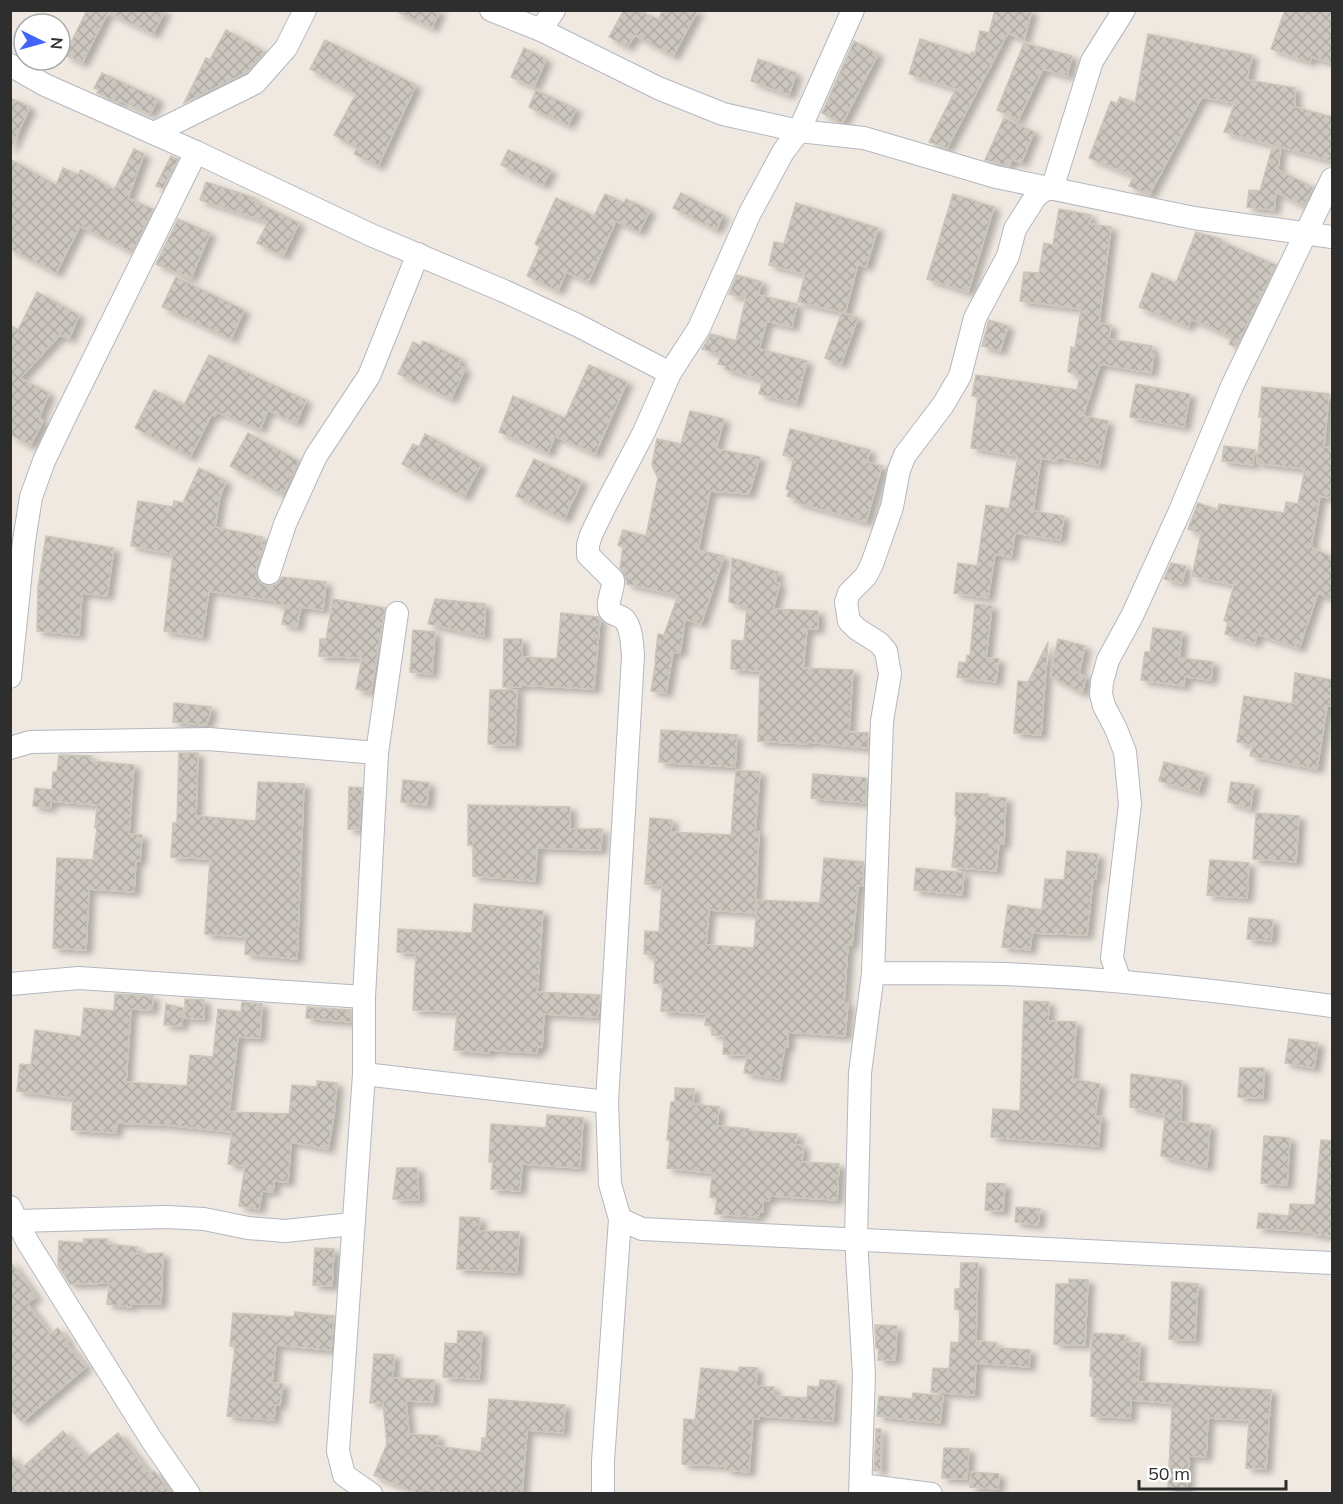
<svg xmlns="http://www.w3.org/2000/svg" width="1343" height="1504" viewBox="0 0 1343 1504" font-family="Mulish,sans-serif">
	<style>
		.building { fill: url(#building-cross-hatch); stroke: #cbc5ba; stroke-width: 1.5; filter: url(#shadow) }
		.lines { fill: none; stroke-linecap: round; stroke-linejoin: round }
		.minor-casing { stroke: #b4b7c1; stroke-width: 24 }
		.minor { stroke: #fff; stroke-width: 22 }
	</style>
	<defs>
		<pattern id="building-cross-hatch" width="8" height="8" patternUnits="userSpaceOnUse" patternTransform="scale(1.5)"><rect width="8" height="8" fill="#cbc7bf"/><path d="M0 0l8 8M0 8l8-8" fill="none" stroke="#afaba4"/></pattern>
		<filter id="shadow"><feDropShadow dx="6" dy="4" stdDeviation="3" flood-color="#0004"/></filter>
	</defs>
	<rect width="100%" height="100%" fill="#efe9e1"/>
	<g class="building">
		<path d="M87 10H165L153 34 108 12 82 63 65 55Z"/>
		<path d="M394 10H440L432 28Z"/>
		<path d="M624 10H637L658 19 663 10H698L673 56 635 35 627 47 609 37Z"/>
		<path d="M995 10H1032L1024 40 1008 33 947 148 929 142 956 89 909 74 920 39 970 55 972 52 975 53 980 31 989 33Z"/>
		<path d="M1285 10H1332V63L1311 57 1310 62 1271 49Z"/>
		<path d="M226 30 265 52 247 72 184 103 206 58 210 60Z"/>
		<path d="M1148 34 1252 55 1247 80 1295 88V107L1332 117V161L1224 132 1235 103 1202 97 1149 195 1129 186 1134 176 1089 158 1111 101 1117 104 1120 97 1135 103Z"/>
		<path d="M325 40 416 85 378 166 354 154 357 148 334 135 356 94 310 69Z"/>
		<path d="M854 41 878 54 843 122H839L822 113Z"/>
		<path d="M1024 43 1072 56 1067 76 1043 69 1018 120 997 110Z"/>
		<path d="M524 48 546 59 534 87 511 77Z"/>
		<path d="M758 59 796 73 789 95 751 81Z"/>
		<path d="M102 73 158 99 150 114 119 100 118 103 97 93 99 90 94 88Z"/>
		<path d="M536 90 576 109 568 125 529 107Z"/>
		<path d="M10 98 30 107 10 150Z"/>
		<path d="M1004 118 1034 132 1021 163 1012 159 1009 166 985 160Z"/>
		<path d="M1272 148 1280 149 1278 170 1313 187 1304 206 1276 192 1274 210 1247 207 1249 190 1260 191Z"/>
		<path d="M134 149 144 154 128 198 153 209 132 252 80 226 56 273 10 249V159L56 185 63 168 78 175 81 170 114 190Z"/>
		<path d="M508 150 551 170 543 185 501 165Z"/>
		<path d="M171 156 178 159 163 188 156 186Z"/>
		<path d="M206 182 255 198 254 201 299 223 283 256 257 243 268 222 200 200Z"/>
		<path d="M681 193 723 215 716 230 673 208Z"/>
		<path d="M605 194 624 203 626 199 650 210 639 232 616 221 588 282 566 272 558 291 527 276 540 247 535 244 556 198 594 216Z"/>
		<path d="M953 194 994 207 968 292 927 279Z"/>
		<path d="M796 203 878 228 866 267 858 264 845 313 798 302 805 274 769 265 774 242 784 244Z"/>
		<path d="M1059 209 1091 215 1089 224 1111 227 1099 323 1111 325 1109 339 1152 346 1151 353 1154 354 1151 373 1100 364 1083 416 1108 421 1099 465 1057 457V461L1041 458 1033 511 1064 516 1060 540 1015 533 1011 557 995 554 988 598 954 593 958 563 977 566 986 505 1009 509 1018 456 971 448 978 397 972 396 976 375 1077 390 1080 375 1068 372 1071 347 1075 348 1081 309 1020 301 1024 272 1039 273 1044 243 1053 245Z"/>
		<path d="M178 219 210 233 191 278 156 264Z"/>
		<path d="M1196 232 1221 239 1220 241 1276 265 1236 347 1229 344 1232 337 1191 319 1188 327 1139 307 1152 273 1176 283Z"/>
		<path d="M737 275 762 282 758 295 797 304 792 327 767 321 759 349 807 361 796 403 759 394 763 380 725 369 726 366 718 364 721 354 702 349 711 334 736 341 746 298 729 294Z"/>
		<path d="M176 277 244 310 231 339 162 307Z"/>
		<path d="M37 292 79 315 69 339 60 335 20 378 49 393 39 418 43 421 30 446 10 434V325L18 330Z"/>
		<path d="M842 312 858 318 841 364 825 358Z"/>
		<path d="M989 320 1008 326 1000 351 982 346Z"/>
		<path d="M423 341 461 359 458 365 465 369 451 399 398 374 413 342 421 346Z"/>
		<path d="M209 355 306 400 296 423 268 410 260 429 217 412 215 416 212 414 190 457 135 428 154 390 184 405Z"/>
		<path d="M589 365 627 382 595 454 555 436 548 453 499 432 513 396 565 418Z"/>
		<path d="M1136 384 1190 394 1184 427 1130 417Z"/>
		<path d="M1262 387 1329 394 1324 447 1332 448V488L1330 498 1320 496 1311 547 1332 557V599L1318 593 1299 648 1257 634 1255 643 1225 634 1228 622 1224 621 1234 585 1192 576 1201 534 1188 529 1198 503 1218 510 1219 504 1284 513 1286 502 1298 504 1305 469 1257 463 1262 417H1259Z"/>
		<path d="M690 411 724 419 716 449 760 457 749 494 710 491 698 550 724 556 701 624 685 619 680 653 673 652 666 693 651 691 656 660H655L658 634 664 635 678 595 627 584 626 579 620 568 623 547 618 545 623 530 646 536 658 478 652 465 657 439 681 444Z"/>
		<path d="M790 429 870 450 867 462 882 466 866 522 795 502 796 499 787 496 789 490 786 489 794 458 783 455Z"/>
		<path d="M248 433 299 461 283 495 230 466Z"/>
		<path d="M425 434 481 464 464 497 402 464 413 444 419 447Z"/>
		<path d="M1224 446 1255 450 1253 465 1222 461Z"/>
		<path d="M534 459 582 481 564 519 516 496Z"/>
		<path d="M199 468 226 481 220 496 215 527 262 537 261 545H264L256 569V575L259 582 265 586H272L278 583 282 577 326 582 323 610 301 607 297 627 282 624 286 605 276 604V601L209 591 202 637 164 631 173 554 131 546 138 501 173 507 174 501 183 503Z"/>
		<path d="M46 536 114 548 107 596 82 593 79 635 37 631 38 587Z"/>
		<path d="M732 558 778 572 775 582 780 583 773 609 818 611V629H807L803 668 853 670 849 732 868 733V748L808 742V744L758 741 760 671 731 669 732 640 744 641 747 608 729 602Z"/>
		<path d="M1171 563 1186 566 1182 583 1164 579Z"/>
		<path d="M333 599 385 608 371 692 356 689 362 658 319 656 320 639H326Z"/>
		<path d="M435 599 485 604 484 636 428 624Z"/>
		<path d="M975 604 992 606 986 658 999 659 996 682 957 677 959 662 966 663 967 655 970 656Z"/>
		<path d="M561 613 598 617 600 619 594 689 521 685V687H503L504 639H522V657L557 659Z"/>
		<path d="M1153 628 1182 632 1179 658 1213 662 1211 680 1185 677 1184 686 1141 680 1145 652H1150Z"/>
		<path d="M413 630 435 632 432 674 410 672Z"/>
		<path d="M1058 639 1085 646 1079 673 1086 677 1082 693 1050 676Z"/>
		<path d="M1048 642 1041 735 1014 733 1018 681 1028 682Z"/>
		<path d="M1295 673 1332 680 1330 706H1327L1317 769 1250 756 1253 745 1237 742 1244 696 1292 704Z"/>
		<path d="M490 690H517L515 745 488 744Z"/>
		<path d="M174 703 211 707 209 719 206 725 173 722Z"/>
		<path d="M661 730 737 735 735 767 659 762Z"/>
		<path d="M179 753H198L196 816 256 821 258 782 304 784 297 959 245 954 246 937 205 934 210 859 171 857 173 823H177Z"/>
		<path d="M59 755 91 756V761L134 765 129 834 142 835 140 861 136 860 134 892 89 889 86 950 53 948 57 858 93 860 97 828H95L97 805 51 801 52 798 50 808 33 806 35 788 52 790 53 772H57Z"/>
		<path d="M1164 762 1204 773 1198 792 1159 781Z"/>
		<path d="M736 770 760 772 755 832H759L755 913 709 910 706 945 754 948 757 900 820 903 824 858 863 862V886H858L852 945 848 944 844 1003H848L845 1036 788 1032V1047L785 1046 779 1079 744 1073 747 1055 723 1054 724 1036 712 1035V1026L705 1025 706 1014 661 1011 663 984 654 983 655 956 644 954 645 931 659 932 662 885 645 884 650 818 672 820 671 832 731 835Z"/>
		<path d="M813 774 866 778V803L811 798Z"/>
		<path d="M403 780 429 783 427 805 401 802Z"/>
		<path d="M1231 782 1254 785 1250 809 1228 802Z"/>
		<path d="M349 787 362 788 359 830 348 829Z"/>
		<path d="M956 793 988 794V797L1006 798 1004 844H999L996 871 952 867 957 816H955Z"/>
		<path d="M468 805 570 807V829H602L601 850 537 848 535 881 473 876V845H468Z"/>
		<path d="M1256 813 1299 816 1296 862 1253 859Z"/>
		<path d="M1067 851 1098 854 1096 879H1093L1087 935 1032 933 1030 950 1002 947 1008 905 1042 910 1045 879 1064 880Z"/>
		<path d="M1210 860 1249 863 1247 898 1207 895Z"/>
		<path d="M916 868 964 873 962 895 914 890Z"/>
		<path d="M474 904 543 911 537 992 600 995 598 1017 544 1014 542 1047 538 1046 537 1053 490 1050 489 1053 454 1050 457 1012 413 1010 416 953 397 952 398 929 472 933Z"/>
		<path d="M1249 918 1273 920 1271 941 1247 939Z"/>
		<path d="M115 994 153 996 152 1010 131 1009 126 1082 187 1086 190 1055 213 1057 218 1009 241 1012 242 1002 262 1004 260 1038 238 1037 229 1112 289 1114 292 1085 317 1087V1081L337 1083 334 1115 328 1149 291 1142 288 1182 274 1181 273 1192 262 1191 259 1209 239 1206 245 1166 228 1164 232 1132 166 1125 117 1123 116 1133 71 1130 73 1098 17 1091 20 1064 31 1065 35 1030 81 1037 84 1008 114 1011Z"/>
		<path d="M185 999 204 1000V1019L185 1018Z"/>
		<path d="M1024 1001 1049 1002 1048 1021 1076 1022 1073 1079 1100 1084 1095 1116H1101L1098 1146 991 1137 993 1109 1020 1111Z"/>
		<path d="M166 1004 183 1008 182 1026 164 1025Z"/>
		<path d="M307 1007 351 1010V1022L306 1018Z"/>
		<path d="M1289 1039 1318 1043 1314 1068 1285 1063Z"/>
		<path d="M1240 1068H1264L1263 1098 1238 1097Z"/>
		<path d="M1131 1074 1182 1081 1181 1122 1210 1125 1207 1167 1161 1156 1165 1115 1130 1107Z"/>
		<path d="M675 1088 694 1089 693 1104 719 1107 717 1126 749 1129V1131L797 1134 796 1145H803L802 1162 839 1164 837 1200 770 1196 769 1201 763 1200V1212L759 1211 758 1217 715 1214 717 1198 710 1197 712 1173 667 1168 670 1140H667L671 1102H675Z"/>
		<path d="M547 1115 583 1118 580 1168 522 1164 520 1191 491 1189 493 1162H489L491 1124 546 1128Z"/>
		<path d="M1264 1136 1290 1138 1287 1185 1261 1183Z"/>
		<path d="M1321 1140 1332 1141V1236L1312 1234V1232L1257 1228 1259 1213 1289 1216 1290 1204 1315 1205Z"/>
		<path d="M397 1168H417L419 1200 393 1199Z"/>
		<path d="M987 1183 1005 1184 1003 1211 985 1210Z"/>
		<path d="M1016 1207 1040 1209 1038 1225 1015 1222Z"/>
		<path d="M460 1217 480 1218 479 1231 519 1232 517 1272 457 1269Z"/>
		<path d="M84 1239H107V1244L137 1247 136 1254 163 1253 161 1304H132L131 1307 107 1304 109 1283 70 1284 58 1265 59 1241 84 1243Z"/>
		<path d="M315 1248 334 1249 332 1286 313 1285Z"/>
		<path d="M10 1261 36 1297 27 1303 50 1334 58 1328 68 1342 66 1343 86 1367 22 1422 10 1409Z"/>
		<path d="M961 1263H978L976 1341 996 1343V1348L1030 1350 1029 1367 976 1363 974 1395 931 1392 933 1368 949 1369 951 1342 959 1343 960 1310 955 1309V1289H960Z"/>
		<path d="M1069 1279 1088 1280 1085 1345 1054 1344 1056 1284H1069Z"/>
		<path d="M1172 1282 1198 1284 1195 1340 1169 1339Z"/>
		<path d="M295 1312 334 1316 331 1350 276 1345 272 1383 283 1384 280 1405H275L274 1420 227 1416 235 1347 230 1346 233 1313 294 1317Z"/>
		<path d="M875 1325 897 1326 895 1360H878L879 1349 876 1348Z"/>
		<path d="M458 1331 482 1332 479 1379 443 1377 445 1343 457 1344Z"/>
		<path d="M1092 1333 1125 1335 1124 1342 1140 1343 1138 1382 1271 1390 1266 1469 1246 1468 1249 1420 1208 1418 1206 1457 1189 1456 1187 1489 1168 1488 1172 1407H1170V1403L1131 1400 1130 1418 1091 1416 1093 1377 1090 1376Z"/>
		<path d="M374 1354 394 1355 393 1378 434 1380 433 1402 406 1401 409 1434 438 1436 437 1446 481 1452 482 1438H486L489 1399 565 1405 563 1433 527 1430 522 1494H452L423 1489 421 1494H418L374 1475 387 1444 383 1403H370Z"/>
		<path d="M739 1367 757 1368 756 1386 774 1387V1396L807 1398 808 1386 819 1387 820 1380 836 1381 833 1421 759 1416V1419H753L749 1472 726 1470V1466L682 1464 684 1419 695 1420 701 1368 739 1372Z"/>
		<path d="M913 1393 943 1396 940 1423 877 1416 879 1396 912 1399Z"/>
		<path d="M876 1429H881V1470L874 1471Z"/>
		<path d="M63 1431 87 1458 118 1433 150 1474 154 1471 172 1494H10V1454L21 1469Z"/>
		<path d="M944 1448 969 1449 967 1479 942 1478Z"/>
		<path d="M971 1472 999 1474 998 1489 970 1487Z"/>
	</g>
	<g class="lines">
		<defs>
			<g id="minor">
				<path d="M491 10 541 30 658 88 723 114 799 131 864 138 996 177 1194 218 1332 237"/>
				<path d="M541 30 554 10"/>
				<path d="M10 65 45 85 196 152 371 235 504 291 577 325 670 373"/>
				<path d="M154 133 255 83 286 48 305 10"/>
				<path d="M1052 189 1092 61 1124 10"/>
				<path d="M269 573 285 524 316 456 369 376 418 254"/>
				<path d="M10 677 24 541 31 497 44 461 64 419 196 152"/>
				<path d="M10 748 30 742 209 739 377 753"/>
				<path d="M873 973C923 974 974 972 1024 975 1127 980 1230 992 1332 1006"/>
				<path d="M1120 981 1112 958 1130 804 1125 752 1116 729 1104 706 1101 694 1102 682 1108 660 1132 616 1179 513 1232 386 1332 179"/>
				<path d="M10 984 79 978 364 997"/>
				<path d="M364 1074 607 1102 610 1184 620 1219 642 1229 1332 1263"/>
				<path d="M607 1102 633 656C632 644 632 628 624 619 620 615 610 615 609 608 607 600 614 589 613 580L588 555V545L591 535 604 508 644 432 670 373 699 328 750 213 783 152 799 131 853 10"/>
				<path d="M10 1207 27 1241 151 1439 189 1494"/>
				<path d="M17 1221 167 1217 204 1219 248 1228 285 1231 352 1224"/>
				<path d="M861 1485 931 1494"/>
				<path d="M371 1494 344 1475 338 1451 364 1074V997L377 753 397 613"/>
				<path d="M603 1494V1461L620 1219"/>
				<path d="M860 1494 864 1375 856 1238 860 1073 873 973 882 721 890 674 886 651 879 643 857 629 849 621 846 602 849 593 866 576 872 564 892 507 899 470 905 455 943 405 960 376 975 318 1008 256 1015 229 1036 196 1047 188"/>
			</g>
		</defs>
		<use href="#minor" class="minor-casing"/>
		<use href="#minor" class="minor"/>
	</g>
	<rect width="1343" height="1504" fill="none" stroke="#2e2e2e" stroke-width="24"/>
	<g transform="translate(42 42) rotate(95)"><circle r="28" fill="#ffffff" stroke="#ababab" stroke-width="1.5"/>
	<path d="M0-4.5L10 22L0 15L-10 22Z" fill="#4264fb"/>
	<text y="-9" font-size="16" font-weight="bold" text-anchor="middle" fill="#2e2e2e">N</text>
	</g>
	<path d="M1139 1480v9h147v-9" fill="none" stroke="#2e2e2e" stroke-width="3"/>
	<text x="1148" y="1480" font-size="18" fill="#2e2e2e" stroke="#ffffff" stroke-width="4.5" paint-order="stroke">50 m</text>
</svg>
